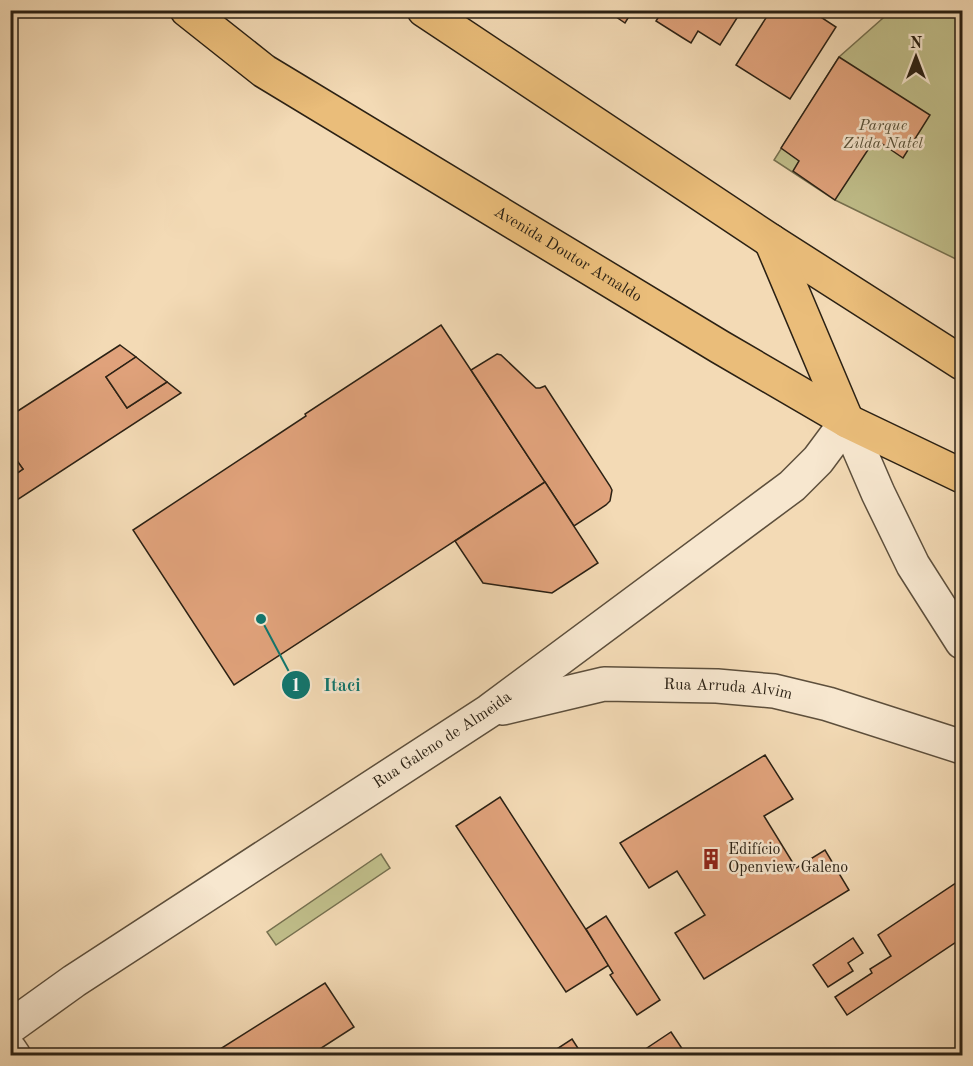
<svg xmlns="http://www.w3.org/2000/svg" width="973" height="1066" viewBox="0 0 973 1066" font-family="'Old Standard TT',serif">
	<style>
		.green { fill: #c0be8a; stroke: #76704f; stroke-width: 1.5 }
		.building { fill: #e0a27b; stroke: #2b2114; stroke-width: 1.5 }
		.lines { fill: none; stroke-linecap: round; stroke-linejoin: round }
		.minor-casing { stroke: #5d4f3c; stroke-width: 36 }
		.tertiary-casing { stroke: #5d4f3c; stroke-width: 36 }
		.primary-casing { stroke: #2b2114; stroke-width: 36 }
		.minor { stroke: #f7e7cf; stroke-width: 33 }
		.tertiary { stroke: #f7e7cf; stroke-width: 33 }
		.primary { stroke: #eabd7a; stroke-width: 33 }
		.labels { text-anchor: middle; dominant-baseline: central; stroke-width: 5; stroke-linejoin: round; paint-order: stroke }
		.park-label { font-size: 16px; font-style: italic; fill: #585037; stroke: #f7e7cf }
		.street-label { font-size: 16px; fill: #2b2114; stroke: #f7e7cf }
		.poi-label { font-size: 16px; fill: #2b2114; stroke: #f7e7cf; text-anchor: start }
		.leader { fill: none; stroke: #0f766e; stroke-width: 2 }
		.callout-dot { fill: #0f766e; stroke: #f7e7cf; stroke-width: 2 }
		.mark-label { font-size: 18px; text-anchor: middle; font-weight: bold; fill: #fff }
		.callout-label { font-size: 18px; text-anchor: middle; font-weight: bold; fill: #0f766e; stroke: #f7e7cf; stroke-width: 5; stroke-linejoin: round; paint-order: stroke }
	</style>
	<rect width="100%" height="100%" fill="#f3dab5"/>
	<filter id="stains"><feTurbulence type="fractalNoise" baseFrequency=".00333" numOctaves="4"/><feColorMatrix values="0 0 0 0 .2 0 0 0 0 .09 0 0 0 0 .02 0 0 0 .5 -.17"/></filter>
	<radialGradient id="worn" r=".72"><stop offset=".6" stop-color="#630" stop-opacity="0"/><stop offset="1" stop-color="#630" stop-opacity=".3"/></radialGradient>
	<g class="green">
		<path d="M891 11H962V262L835 200 774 160 839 57Z"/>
		<path d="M381 854 390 868 276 945 267 932Z"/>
	</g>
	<g class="building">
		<path d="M606 10H633L625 23Z"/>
		<path d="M663 10H742L720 45 698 31 691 43 683 38 656 21Z"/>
		<path d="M771 10H818L816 14 836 27 790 99 736 65Z"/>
		<path d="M839 57 930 115 903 158 875 139 835 200 793 171 799 161 781 148Z"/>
		<path d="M441 325 545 482 234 685 133 530 306 416 305 414Z"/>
		<path d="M120 345 136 357 106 377 127 408 167 382 181 393 17 500 10 490V478L23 469 10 451V416Z"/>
		<path d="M497 354 501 355 536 388H540L545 386 610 486 612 490 610 501 606 505 574 526 471 370Z"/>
		<path d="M136 357 167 382 127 408 106 377Z"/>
		<path d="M10 451 23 469 10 478Z"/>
		<path d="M545 482 598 563 552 593 483 583 455 541Z"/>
		<path d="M765 755 793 799 764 816 796 868 825 850 849 890 704 979 675 933 705 915 677 871 649 888 620 843Z"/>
		<path d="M500 797 609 965 566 992 456 826Z"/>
		<path d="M962 879V938L847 1015 835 997 872 973 870 969 891 956 878 935Z"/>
		<path d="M606 916 660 1000 637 1015 610 975 613 973 586 929Z"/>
		<path d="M853 938 863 953 848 963 853 971 828 987 813 965Z"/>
		<path d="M325 983 354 1027 309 1056H209Z"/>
		<path d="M671 1032 687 1056H635Z"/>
		<path d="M572 1039 583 1056H546Z"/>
	</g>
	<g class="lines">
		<defs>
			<g id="minor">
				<path d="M847 421 878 493 913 565 962 642"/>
				<path id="s1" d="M503 708 604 684 717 686 774 691 828 704 962 747"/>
				<path id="s2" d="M10 1027 74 981 489 711 792 486 818 460 847 421"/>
			</g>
			<path id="tertiary" d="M10 1050 14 1056"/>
			<g id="primary">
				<path id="s3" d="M187 10 264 71 720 347 847 421 962 476"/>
				<path d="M424 10 771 241 962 363"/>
				<path d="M771 241 847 421"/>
			</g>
		</defs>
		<use href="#minor" class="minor-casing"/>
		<use href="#tertiary" class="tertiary-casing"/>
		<use href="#primary" class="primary-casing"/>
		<use href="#minor" class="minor"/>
		<use href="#tertiary" class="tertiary"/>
		<use href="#primary" class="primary"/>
	</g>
	<defs>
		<symbol id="building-bare" viewBox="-9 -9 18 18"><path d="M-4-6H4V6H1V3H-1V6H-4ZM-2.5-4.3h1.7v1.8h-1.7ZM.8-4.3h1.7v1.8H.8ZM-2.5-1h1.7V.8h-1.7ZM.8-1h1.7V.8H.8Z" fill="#8f2418" stroke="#f7e7cf" stroke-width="2.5" paint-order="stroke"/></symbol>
	</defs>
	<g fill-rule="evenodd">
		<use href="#building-bare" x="696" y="844" width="30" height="30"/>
	</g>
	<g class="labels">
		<g class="park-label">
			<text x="883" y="126">Parque<tspan x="883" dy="18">Zilda Natel</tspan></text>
		</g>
		<g class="street-label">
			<text stroke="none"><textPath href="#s3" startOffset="453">Avenida Doutor Arnaldo</textPath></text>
			<text stroke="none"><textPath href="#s1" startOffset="228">Rua Arruda Alvim</textPath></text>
			<text stroke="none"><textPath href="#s2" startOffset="519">Rua Galeno de Almeida</textPath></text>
		</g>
		<g class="poi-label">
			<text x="728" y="850">Edifício<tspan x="728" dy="18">Openview Galeno</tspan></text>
		</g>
	</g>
	<path class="leader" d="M261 619L296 685"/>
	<g class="callout-dot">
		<circle cx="261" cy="619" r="6"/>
		<circle cx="296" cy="685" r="15"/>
	</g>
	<g class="mark-label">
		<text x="296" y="691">1</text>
	</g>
	<g class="callout-label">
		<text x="342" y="691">Itaci</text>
	</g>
	<rect width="973" height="1066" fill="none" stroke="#f3dab5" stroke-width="36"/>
	<rect x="12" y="12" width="949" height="1042" fill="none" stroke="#2b2114" stroke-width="3"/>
	<rect x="18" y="18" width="937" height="1030" fill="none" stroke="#2b2114" stroke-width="1.5"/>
	<g transform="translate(916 57)" stroke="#f7e7cf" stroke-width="4.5" paint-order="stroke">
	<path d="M0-4.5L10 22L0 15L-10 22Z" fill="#2b2114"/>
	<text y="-9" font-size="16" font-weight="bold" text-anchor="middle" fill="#2b2114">N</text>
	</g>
	<rect width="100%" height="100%" filter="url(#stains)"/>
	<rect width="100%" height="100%" fill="url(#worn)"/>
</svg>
